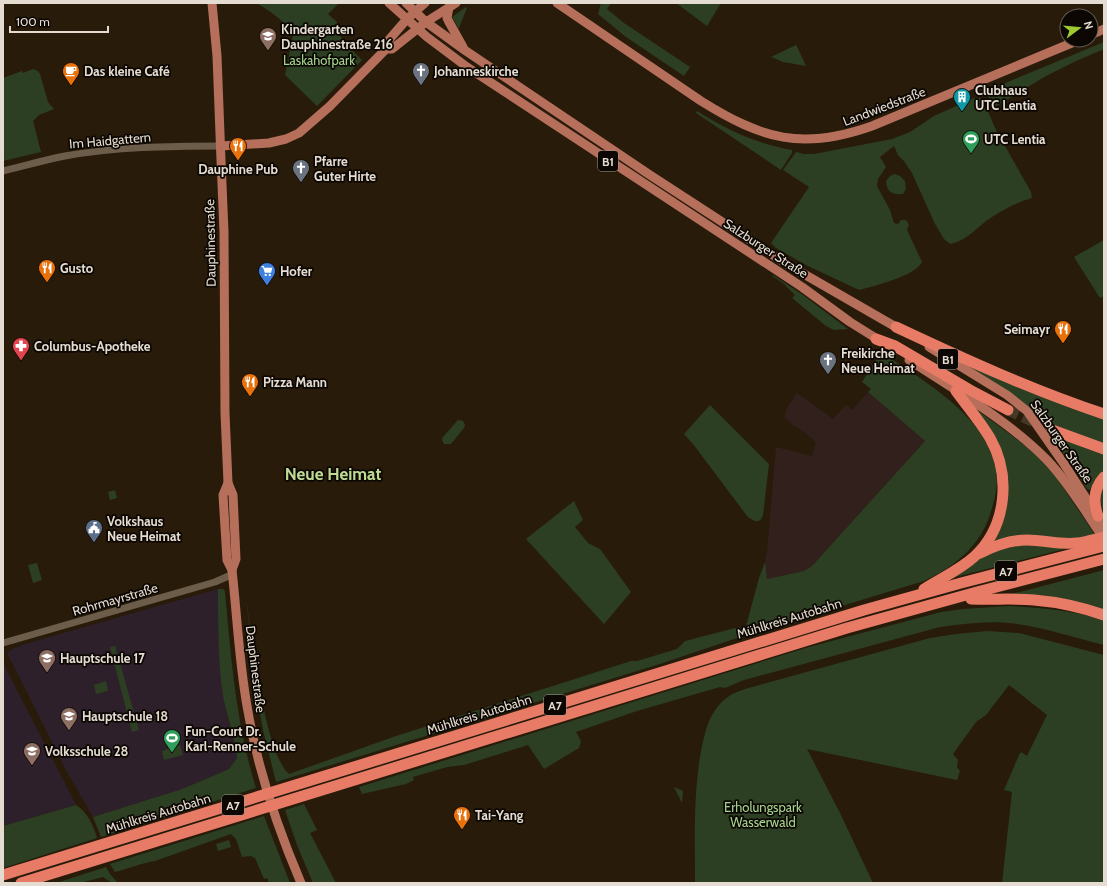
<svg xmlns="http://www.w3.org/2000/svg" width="1107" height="886" viewBox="0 0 1107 886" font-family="Cabin,sans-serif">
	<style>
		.industrial { fill: #32201c }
		.education { fill: #2e202b }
		.green { fill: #2c3f22 }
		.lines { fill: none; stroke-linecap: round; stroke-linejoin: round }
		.highway-tunnel { stroke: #443828; stroke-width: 11; stroke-dasharray: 11 5.5; stroke-linecap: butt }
		.minor { stroke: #6c5d4a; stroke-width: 7 }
		.major { stroke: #b66f5a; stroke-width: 9 }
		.highway { stroke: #e77b65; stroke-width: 11 }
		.labels { text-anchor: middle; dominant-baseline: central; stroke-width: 3.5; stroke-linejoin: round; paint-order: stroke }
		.shield { fill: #0c0703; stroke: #a39c93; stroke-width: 1 }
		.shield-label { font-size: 12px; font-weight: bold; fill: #e4dcd1 }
		.poi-label { font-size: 13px; font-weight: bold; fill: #e4dcd1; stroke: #0c0703; text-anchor: start }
		.park-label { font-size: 13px; fill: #a4d48e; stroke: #0c0703 }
		.street-label { font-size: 13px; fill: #e4dcd1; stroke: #0c0703 }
		.district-label { font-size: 17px; font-weight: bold; fill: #bfdb92; stroke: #0c0703 }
	</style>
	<rect width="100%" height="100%" fill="#281b0a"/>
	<path class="industrial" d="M868 392 925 441 812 566 804 571 767 579 765 562 767 552 776 447 812 456 816 442 803 431 793 425 784 417 787 408 797 393 833 419 846 405 852 410Z"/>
	<g class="education">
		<path d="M218 589V626L223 694 228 719 233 735 237 758 229 769 208 778 182 789 93 817 65 768 7 653 14 648 32 642Z"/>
		<path d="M3 663 76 805 3 826Z"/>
	</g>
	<g class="green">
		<path d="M257 3H339L328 14 337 22 339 34 343 41 362 60 317 106 285 75 293 35C282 18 273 14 257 3Z"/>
		<path d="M601 3H611L607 9 624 23 690 67 684 76 626 37 598 14Z"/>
		<path d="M676 3H721L707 26Z"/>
		<path d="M466 7 467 8 459 28 460 31 452 17Z"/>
		<path d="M794 40 806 66 783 62 771 57 796 45Z"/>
		<path d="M1104 42V49L1074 62 1046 76 993 108 986 91Z"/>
		<path d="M33 69 38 71 40 74 48 102 54 109 39 115 33 121 41 152 3 161V78L22 71 23 73Z"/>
		<path d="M974 98H981L983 100 996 130 1031 192 1032 198C1018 202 1004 209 992 217 978 226 967 241 950 244L944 239 935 224 912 173 904 161 898 155 894 146 880 157 886 167 878 179 877 186 890 210 894 223 898 224 901 220H906L909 225 907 230 922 262C915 276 874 286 859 290L806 265 776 248 771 243 809 187 783 170 796 152 804 154H814L892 139 910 132 934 116Z"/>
		<path d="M697 111C727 130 757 144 792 150V153L781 170 696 113Z"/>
		<path d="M895 174 900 176 905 181 906 189 903 194C892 195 887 192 886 181L890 176Z"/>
		<path d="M1104 240V296L1100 298 1074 257Z"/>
		<path d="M773 275 803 295 848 329 834 330 826 326 792 298 795 295 783 283 772 276Z"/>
		<path d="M881 352C925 382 993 419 997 478 997 489 995 498 992 508 983 544 956 566 924 581L743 636 663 663 276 782 263 730 256 691 246 596C251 633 264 752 289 774L393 737 631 661H637L677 649 685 641 739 627 745 630 759 578 765 562 767 579 804 571 812 566 925 441 868 392 871 389 862 382Z"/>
		<path d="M958 361 1104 418V445L1041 421 1021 402Z"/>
		<path d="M965 401 1034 452 1056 477 1095 535 1087 537 989 545 1007 482Z"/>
		<path d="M710 405 769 464 763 515C760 525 753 521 747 516L693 444 684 434Z"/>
		<path d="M458 420 463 421 465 425 464 428 451 444H444L442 440 443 437Z"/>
		<path d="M1048 431 1085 448 1104 455V472L1095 481 1090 490 1087 489Z"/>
		<path d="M1104 486V514C1101 505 1098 494 1104 486Z"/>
		<path d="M115 490 117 498 110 500 108 492Z"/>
		<path d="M574 501 583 520 575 527 588 543 600 549 631 592 604 624 526 539Z"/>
		<path d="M1026 544 1076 546 948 579 967 565 993 551Z"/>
		<path d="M37 563 42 580 33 583 28 565Z"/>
		<path d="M1104 570V611L1004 596Z"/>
		<path d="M218 589H224L225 592C231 658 236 724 256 788L101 837 93 817 182 789 208 778 229 769 237 758C235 737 227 717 223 696 218 661 218 624 218 589Z"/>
		<path d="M1009 606C1042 608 1073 610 1104 620V645C1075 638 1046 628 1017 624 992 620 965 624 940 627L744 680 725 688 720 687 637 711 576 732 581 741 579 748 544 769 528 745 464 765 447 767 413 777 414 780 406 784 362 794 359 787 809 647 941 612 963 609Z"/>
		<path d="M987 631 1019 633 1104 655V883H1002L1012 792 1004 790 1019 755 1021 752 1027 756 1047 715 1009 685 986 715 976 722 953 754 958 760 957 767 960 771 957 780 807 749 840 813 873 883H695C695 837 693 791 702 746 705 734 707 722 714 712 721 700 732 693 745 689L930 638 956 634Z"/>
		<path d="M115 646 139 730 132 732 110 647Z"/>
		<path d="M106 681 108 691 96 694 94 685Z"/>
		<path d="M180 745 183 755 164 760 162 751Z"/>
		<path d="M674 787 683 791 682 803Z"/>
		<path d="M304 804 317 830 310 833 336 883H313L297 845 285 810Z"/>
		<path d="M76 805C87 811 94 827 97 838L3 868V826Z"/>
		<path d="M264 816 290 883H269L267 878 264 879 255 858 251 856 242 857 236 839 231 834 155 861C141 863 128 869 115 872L110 864Z"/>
		<path d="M229 840 231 847 218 851 216 844Z"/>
		<path d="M106 867 110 874 118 883H112L103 877 80 883H56Z"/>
	</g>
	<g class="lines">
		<path class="highway-tunnel" d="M1008 410 1052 430"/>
		<g class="minor">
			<path d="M3 171C24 166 44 160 65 156 115 147 170 146 221 146"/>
			<path d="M3 643 215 582 233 574"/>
		</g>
		<g class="major">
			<path d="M212 3 217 56 221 160 224 232 225 413 228 483 233 495 236 559 232 570"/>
			<path d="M389 3 427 37 467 67 802 287 850 322 882 342"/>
			<path d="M406 3 426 22 466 51 650 175 790 266 901 330"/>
			<path d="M557 3 701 101C762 139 802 151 872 126L1079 40"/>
			<path d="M449 7 447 18 449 22 463 47"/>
			<path d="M1091 35 1104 29"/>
			<path d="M386 49H392L426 22 456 3"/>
			<path d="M221 146 269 143 286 139 299 133 330 106 386 49 387 42 407 19 425 3"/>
			<path d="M929 347 1007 395 1027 411 1064 464 1104 526"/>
			<path d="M909 360C955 390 1009 421 1047 460 1069 483 1086 513 1104 539"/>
			<path d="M228 483 223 495 227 560 232 570C237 615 239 661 247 706 257 767 277 827 301 883"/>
		</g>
		<g class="highway">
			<path d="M896 327C964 359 1032 390 1104 414"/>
			<path d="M876 339 895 346 970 390 1008 410"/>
			<path d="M1052 430 1104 449"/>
			<path d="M1098 516C1093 502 1093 489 1104 477"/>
			<path d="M980 553C994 546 1011 540 1027 540 1044 540 1060 545 1077 543 1086 542 1095 539 1104 537"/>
			<path d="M924 589C941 578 960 570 975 556 1007 526 1011 475 990 438 980 421 967 406 956 391"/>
			<path d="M971 599C992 600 1013 598 1034 600 1058 602 1081 607 1104 615"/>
			<path d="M3 875 864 610 961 583 1104 546"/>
			<path d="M21 883 847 628 977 592 1104 559"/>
		</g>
	</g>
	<defs>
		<symbol id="school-pin" viewBox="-11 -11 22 30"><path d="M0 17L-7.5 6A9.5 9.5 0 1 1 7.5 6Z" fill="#8d6e63" stroke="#0c0703"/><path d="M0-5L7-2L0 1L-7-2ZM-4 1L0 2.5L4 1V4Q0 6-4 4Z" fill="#fff"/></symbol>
		<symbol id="cafe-pin" viewBox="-11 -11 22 30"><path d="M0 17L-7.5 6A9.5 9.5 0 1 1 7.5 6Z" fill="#e8710a" stroke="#0c0703"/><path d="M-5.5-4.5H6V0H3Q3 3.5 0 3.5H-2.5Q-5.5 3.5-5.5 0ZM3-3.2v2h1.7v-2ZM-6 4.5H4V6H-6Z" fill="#fff"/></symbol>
		<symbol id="church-pin" viewBox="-11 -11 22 30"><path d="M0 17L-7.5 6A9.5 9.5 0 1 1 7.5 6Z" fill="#6b7280" stroke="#0c0703"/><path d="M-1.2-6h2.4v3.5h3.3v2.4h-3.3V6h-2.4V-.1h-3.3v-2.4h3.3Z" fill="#fff"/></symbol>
		<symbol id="building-pin" viewBox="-11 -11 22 30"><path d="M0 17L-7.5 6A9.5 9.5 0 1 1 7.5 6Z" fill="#0f9aa8" stroke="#0c0703"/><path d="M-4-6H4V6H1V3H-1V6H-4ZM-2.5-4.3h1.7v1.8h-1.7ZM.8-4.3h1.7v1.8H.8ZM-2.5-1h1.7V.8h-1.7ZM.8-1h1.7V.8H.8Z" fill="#fff"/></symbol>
		<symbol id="stadium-pin" viewBox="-11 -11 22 30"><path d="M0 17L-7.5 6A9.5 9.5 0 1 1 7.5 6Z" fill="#2e9e5b" stroke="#0c0703"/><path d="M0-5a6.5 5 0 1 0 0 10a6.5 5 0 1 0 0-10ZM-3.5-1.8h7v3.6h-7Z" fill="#fff"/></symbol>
		<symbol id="restaurant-pin" viewBox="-11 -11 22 30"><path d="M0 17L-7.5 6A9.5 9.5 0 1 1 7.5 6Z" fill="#e8710a" stroke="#0c0703"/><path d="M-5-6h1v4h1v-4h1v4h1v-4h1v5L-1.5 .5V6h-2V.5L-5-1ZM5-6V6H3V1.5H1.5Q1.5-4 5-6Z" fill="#fff"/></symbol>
		<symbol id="supermarket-pin" viewBox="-11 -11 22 30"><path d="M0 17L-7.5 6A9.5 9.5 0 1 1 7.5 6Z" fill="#3f7fe0" stroke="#0c0703"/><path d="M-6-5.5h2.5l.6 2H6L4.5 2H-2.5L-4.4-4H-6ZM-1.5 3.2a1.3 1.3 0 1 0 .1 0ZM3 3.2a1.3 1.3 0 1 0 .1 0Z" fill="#fff"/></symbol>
		<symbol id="pharmacy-pin" viewBox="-11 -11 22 30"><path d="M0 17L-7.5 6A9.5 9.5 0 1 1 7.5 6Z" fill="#e0444e" stroke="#0c0703"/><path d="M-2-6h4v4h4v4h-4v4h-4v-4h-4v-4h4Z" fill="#fff"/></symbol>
		<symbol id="civic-pin" viewBox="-11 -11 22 30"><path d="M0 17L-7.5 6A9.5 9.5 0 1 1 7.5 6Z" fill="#5c6f8a" stroke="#0c0703"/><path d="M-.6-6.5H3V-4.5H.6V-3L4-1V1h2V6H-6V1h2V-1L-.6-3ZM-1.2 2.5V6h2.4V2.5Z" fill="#fff"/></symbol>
	</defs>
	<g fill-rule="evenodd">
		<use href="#school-pin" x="258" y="26" width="20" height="27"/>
		<use href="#cafe-pin" x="61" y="61" width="20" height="27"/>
		<use href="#church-pin" x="411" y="61" width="20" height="27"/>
		<use href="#building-pin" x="952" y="87" width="20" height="27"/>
		<use href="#stadium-pin" x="961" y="129" width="20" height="27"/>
		<use href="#restaurant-pin" x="228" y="136" width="20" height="27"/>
		<use href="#church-pin" x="291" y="158" width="20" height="27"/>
		<use href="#restaurant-pin" x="37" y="258" width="20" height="27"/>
		<use href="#supermarket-pin" x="257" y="261" width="20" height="27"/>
		<use href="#restaurant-pin" x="1053" y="319" width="20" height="27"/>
		<use href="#pharmacy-pin" x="11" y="336" width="20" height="27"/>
		<use href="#church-pin" x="818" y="350" width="20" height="27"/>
		<use href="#restaurant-pin" x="240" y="372" width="20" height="27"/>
		<use href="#civic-pin" x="84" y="518" width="20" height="27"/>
		<use href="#school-pin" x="37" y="648" width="20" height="27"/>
		<use href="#school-pin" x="59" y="706" width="20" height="27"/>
		<use href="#stadium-pin" x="162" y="728" width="20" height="27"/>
		<use href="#school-pin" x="22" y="741" width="20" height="27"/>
		<use href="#restaurant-pin" x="452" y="805" width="20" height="27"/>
	</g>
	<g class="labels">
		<g class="shield">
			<rect x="598" y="151" width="20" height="20" rx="3"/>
			<rect x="938" y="349" width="20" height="20" rx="3"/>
			<rect x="995" y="561" width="22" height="20" rx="3"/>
			<rect x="544" y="695" width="22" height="20" rx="3"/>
			<rect x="222" y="795" width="22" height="20" rx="3"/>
		</g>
		<g class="shield-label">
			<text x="608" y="161">B1</text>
			<text x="948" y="359">B1</text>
			<text x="1006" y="571">A7</text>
			<text x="555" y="705">A7</text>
			<text x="233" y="805">A7</text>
		</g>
		<g class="poi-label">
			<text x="281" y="29">Kindergarten<tspan x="281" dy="15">Dauphinestraße 216</tspan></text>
			<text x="84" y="71">Das kleine Café</text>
			<text x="434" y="71">Johanneskirche</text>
			<text x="975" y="90">Clubhaus<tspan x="975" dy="15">UTC Lentia</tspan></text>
			<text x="984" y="139">UTC Lentia</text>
			<text x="314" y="161">Pfarre<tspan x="314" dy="15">Guter Hirte</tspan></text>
			<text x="238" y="169" text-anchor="middle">Dauphine Pub</text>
			<text x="60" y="268">Gusto</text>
			<text x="280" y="271">Hofer</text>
			<text x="1050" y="329" text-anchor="end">Seimayr</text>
			<text x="34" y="346">Columbus-Apotheke</text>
			<text x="841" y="353">Freikirche<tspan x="841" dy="15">Neue Heimat</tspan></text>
			<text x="263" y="382">Pizza Mann</text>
			<text x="107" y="521">Volkshaus<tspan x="107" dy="15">Neue Heimat</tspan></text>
			<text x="60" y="658">Hauptschule 17</text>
			<text x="82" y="716">Hauptschule 18</text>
			<text x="185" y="731">Fun-Court Dr.<tspan x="185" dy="15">Karl-Renner-Schule</tspan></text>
			<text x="45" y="751">Volksschule 28</text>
			<text x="475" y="815">Tai-Yang</text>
		</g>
		<g class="park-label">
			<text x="319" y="60">Laskahofpark</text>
			<text x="763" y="807">Erholungspark<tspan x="763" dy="15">Wasserwald</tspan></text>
		</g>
		<g class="street-label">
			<text transform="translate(884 106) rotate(-21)">Landwiedstraße</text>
			<text transform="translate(110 140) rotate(-5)">Im Haidgattern</text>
			<text transform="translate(210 243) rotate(-91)">Dauphinestraße</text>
			<text transform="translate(766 248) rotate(33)">Salzburger Straße</text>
			<text transform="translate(1062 441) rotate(55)">Salzburger Straße</text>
			<text transform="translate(115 599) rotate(-16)">Rohrmayrstraße</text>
			<text transform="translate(789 618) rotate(-17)">Mühlkreis Autobahn</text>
			<text transform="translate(256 669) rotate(83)">Dauphinestraße</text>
			<text transform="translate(479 714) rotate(-17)">Mühlkreis Autobahn</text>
			<text transform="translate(158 813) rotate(-17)">Mühlkreis Autobahn</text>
		</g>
		<g class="district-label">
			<text x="333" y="474">Neue Heimat</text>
		</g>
	</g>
	<rect width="1107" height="886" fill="none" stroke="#e4dcd1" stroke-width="8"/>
	<g transform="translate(1079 28) rotate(74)"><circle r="19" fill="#0c0703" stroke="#625c55"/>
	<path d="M0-3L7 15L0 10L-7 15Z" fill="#9dca30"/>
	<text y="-6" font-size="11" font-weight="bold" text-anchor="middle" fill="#e4dcd1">N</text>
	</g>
	<path d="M10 26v6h98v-6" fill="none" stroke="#e4dcd1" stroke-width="2"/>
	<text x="16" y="26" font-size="12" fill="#e4dcd1" stroke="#0c0703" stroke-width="3" paint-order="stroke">100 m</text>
</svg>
